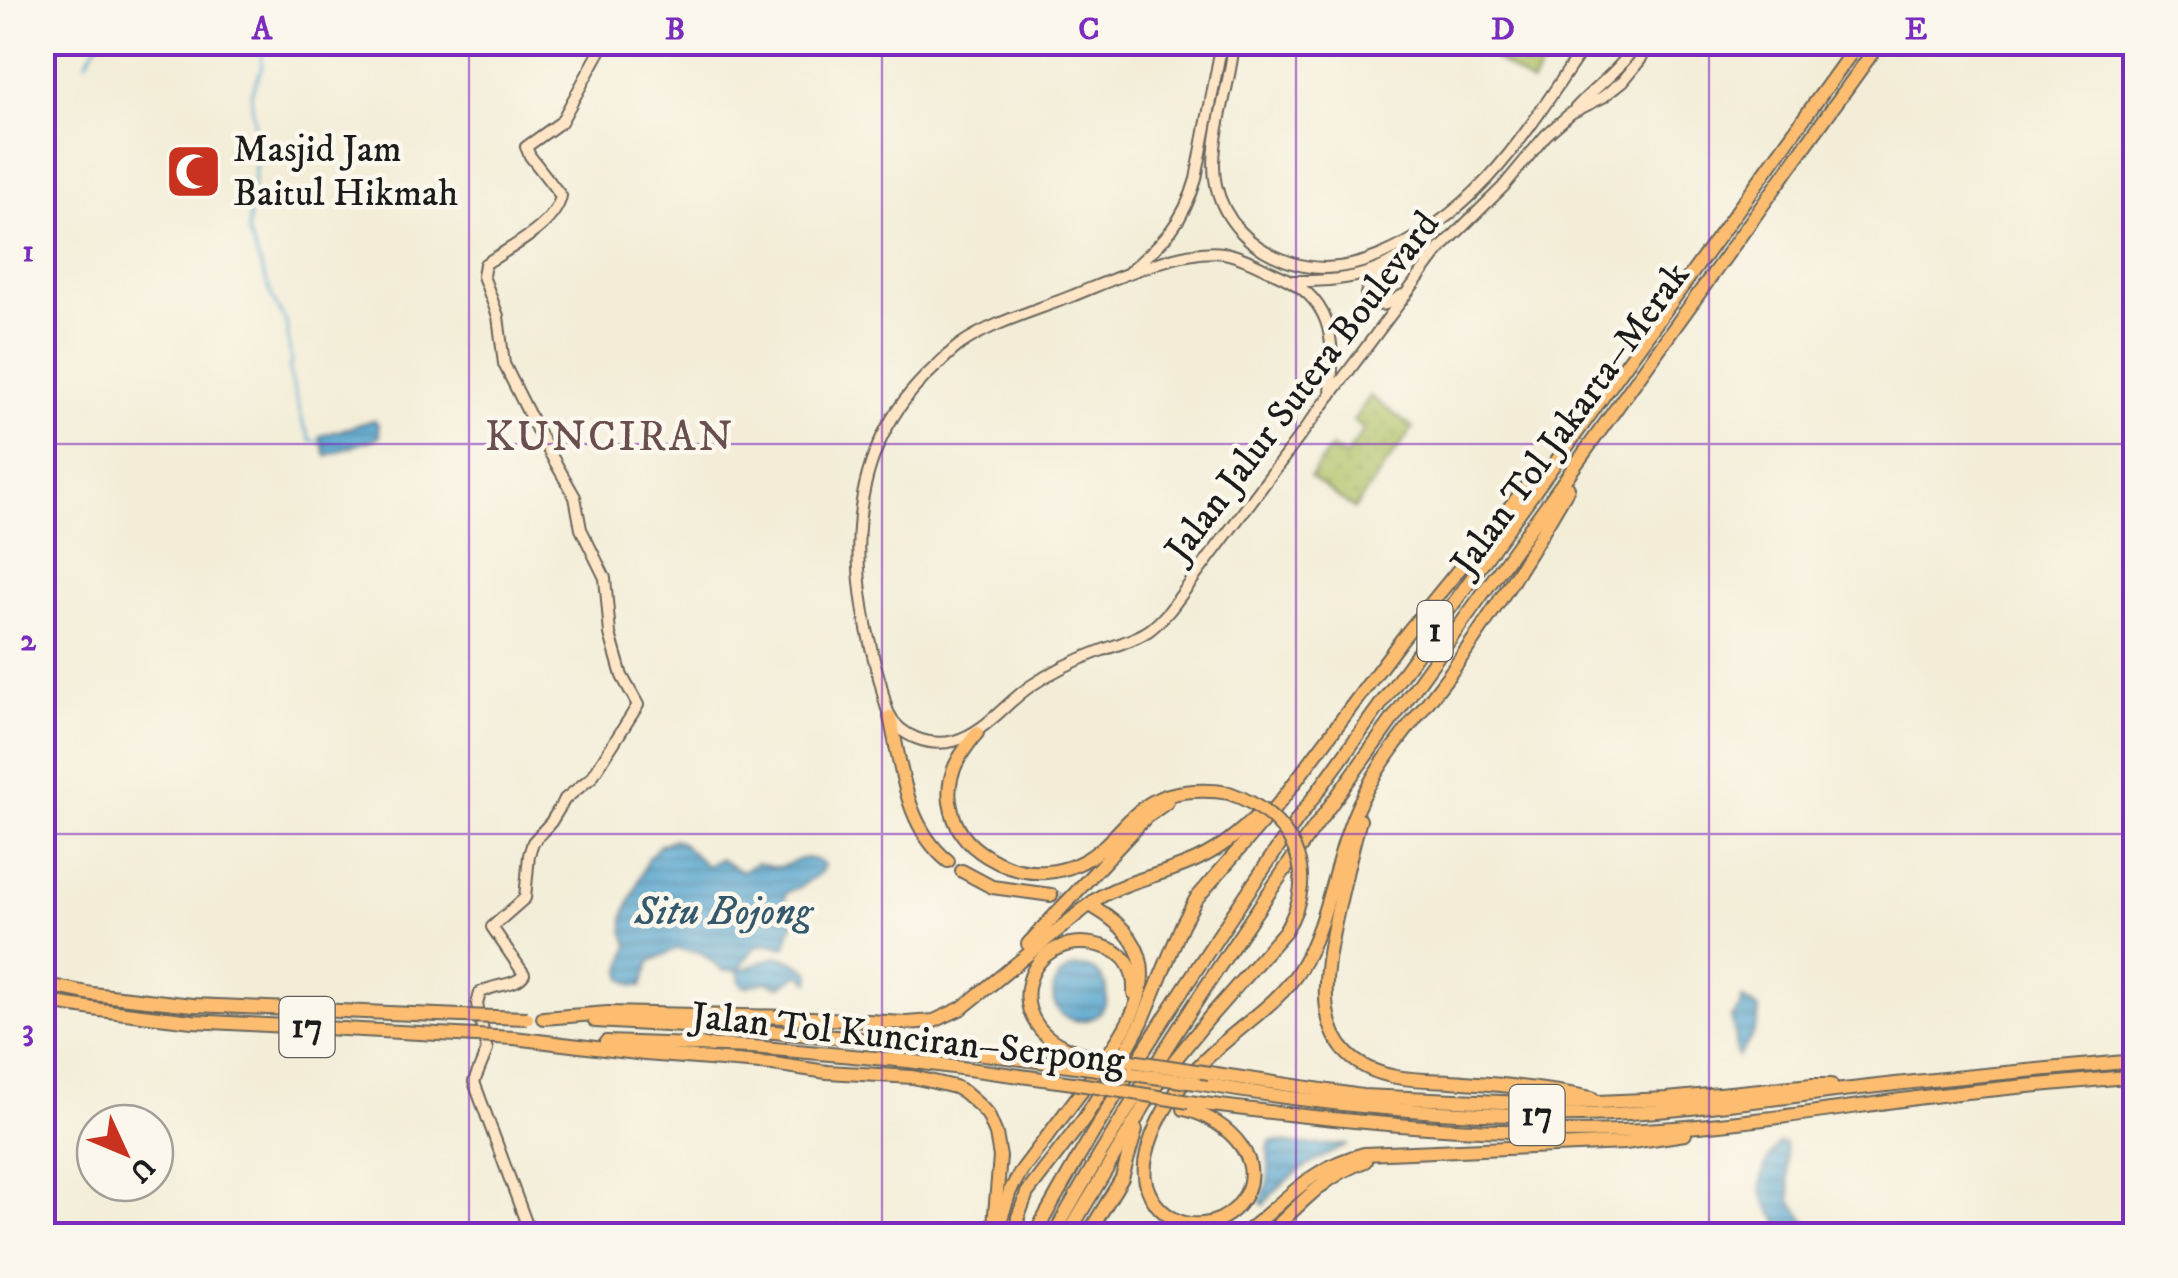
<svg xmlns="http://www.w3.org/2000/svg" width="2178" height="1278" viewBox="0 0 2178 1278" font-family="'IM FELL DW Pica',serif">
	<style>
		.green { fill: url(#green-dots); stroke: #646e3f; stroke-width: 2.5 }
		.water { fill: url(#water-rules); stroke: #386074; stroke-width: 2.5 }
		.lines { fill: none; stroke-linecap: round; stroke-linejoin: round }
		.stream { stroke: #53a3cd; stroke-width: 2.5 }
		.highway-tunnel { stroke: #c8c3b2; stroke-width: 12; stroke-dasharray: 12 6; stroke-linecap: butt }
		.secondary-casing { stroke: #67655d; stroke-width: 14 }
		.highway-casing { stroke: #67655d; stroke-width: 16 }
		.secondary { stroke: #fee5c5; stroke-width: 10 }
		.highway { stroke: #fcbd6f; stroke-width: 12 }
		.highway-bridge-casing { stroke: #67655d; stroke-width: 16; stroke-linecap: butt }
		.highway-bridge { stroke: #fcbd6f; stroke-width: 12 }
		.grid { fill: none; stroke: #7b2cbf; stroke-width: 2.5; stroke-opacity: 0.55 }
		.labels { text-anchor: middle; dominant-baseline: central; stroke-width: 9; stroke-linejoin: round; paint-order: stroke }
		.shield { fill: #fbf7ec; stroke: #5f5e5a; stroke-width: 2.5 }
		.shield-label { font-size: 35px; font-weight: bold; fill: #1c1c1c }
		.poi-label { font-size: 38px; fill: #1c1c1c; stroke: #fbf7ec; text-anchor: start }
		.street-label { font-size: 38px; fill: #1c1c1c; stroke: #fbf7ec }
		.water-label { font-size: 40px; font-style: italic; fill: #35596c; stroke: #fbf7ec }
		.quarter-label { font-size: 42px; letter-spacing: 2.5px; fill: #694f4e; stroke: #fbf7ec }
		.neatline { fill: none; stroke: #7b2cbf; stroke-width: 4 }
		.grid-label { font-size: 32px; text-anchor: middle; font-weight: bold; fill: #7b2cbf }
	</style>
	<defs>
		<pattern id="green-dots" width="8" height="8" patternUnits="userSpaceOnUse" patternTransform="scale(2.5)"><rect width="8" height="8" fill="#adbf62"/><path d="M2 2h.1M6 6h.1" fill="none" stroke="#94a454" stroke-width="1.8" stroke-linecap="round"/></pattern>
		<pattern id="water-rules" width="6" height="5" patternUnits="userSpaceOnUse" patternTransform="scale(2.5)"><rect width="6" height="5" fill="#53a3cd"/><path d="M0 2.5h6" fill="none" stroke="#4484a6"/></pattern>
	</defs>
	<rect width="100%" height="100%" fill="#fbf7ec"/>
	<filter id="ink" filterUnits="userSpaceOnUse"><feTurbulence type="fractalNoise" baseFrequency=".01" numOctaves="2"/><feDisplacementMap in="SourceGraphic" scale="20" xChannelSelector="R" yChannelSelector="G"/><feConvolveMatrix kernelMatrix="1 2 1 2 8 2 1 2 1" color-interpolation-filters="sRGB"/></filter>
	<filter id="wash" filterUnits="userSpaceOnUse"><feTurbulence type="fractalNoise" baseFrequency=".0048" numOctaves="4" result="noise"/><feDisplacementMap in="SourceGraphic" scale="40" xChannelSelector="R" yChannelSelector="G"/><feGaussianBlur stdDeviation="2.25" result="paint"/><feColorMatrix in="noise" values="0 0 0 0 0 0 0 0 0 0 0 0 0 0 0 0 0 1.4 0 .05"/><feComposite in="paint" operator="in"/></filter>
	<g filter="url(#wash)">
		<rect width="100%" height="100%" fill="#f3edd7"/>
		<g class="green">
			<path d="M1471 43H1503L1540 68 1532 84Z"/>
			<path d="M1370 396 1413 428 1354 509 1310 477 1331 447 1345 457 1364 430 1353 421Z"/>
		</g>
		<g class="water">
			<path d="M374 420 378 424 380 437 326 456 320 436Z"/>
			<path d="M674 839 682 843 706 866 719 859 741 871 757 863C760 864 772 867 774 867 795 867 802 849 824 865L821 872 802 886 787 892 784 900 787 905 799 908 802 912 789 931 787 945 783 948 769 944 755 947 741 966 744 969C776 955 783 950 811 973L810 982 800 974 784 985 777 986 767 982 744 987 740 982 738 970 723 971 700 952 676 949 650 962 642 986H634L623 979 622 970 629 945 624 931V916L648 858 660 845Z"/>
			<circle cx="1080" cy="994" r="27"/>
			<path d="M1742 998 1759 1009C1759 1027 1749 1043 1738 1056 1732 1044 1737 1030 1731 1019L1741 1007Z"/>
			<path d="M1275 1141 1305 1145H1348C1318 1158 1283 1177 1264 1205L1260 1202C1266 1191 1270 1181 1269 1168 1269 1157 1266 1152 1270 1142Z"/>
			<path d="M1779 1143 1785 1144 1791 1201 1816 1235H1788C1760 1197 1749 1185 1779 1143Z"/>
		</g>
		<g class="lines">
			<g class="stream">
				<path d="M262 42V67L251 94 257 149 248 232 273 299 286 322 291 361 289 371 303 423 311 440 322 442"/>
				<path d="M86 62 99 42"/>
			</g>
		</g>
	</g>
	<g filter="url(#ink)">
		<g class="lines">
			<path class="highway-tunnel" d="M1051 895 1095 908"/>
			<defs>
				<g id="secondary">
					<path d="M1234 42C1231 86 1207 144 1216 185 1224 221 1250 247 1284 260 1316 273 1348 269 1379 256 1482 213 1528 129 1587 42"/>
					<path d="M1575 109C1596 86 1621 70 1637 42"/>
					<path d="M1386 270 1370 283 1366 294C1376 312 1388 304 1403 295"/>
					<path d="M1130 271C1163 243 1184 222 1196 179L1222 42"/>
					<path d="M1294 281C1349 282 1388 274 1429 235"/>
					<path d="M1331 395C1334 335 1334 298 1272 272 1257 265 1240 255 1223 253 1182 247 1110 281 1072 296 1037 310 991 323 961 344 951 351 942 361 933 369 840 455 848 574 881 685 883 694 885 705 889 714 900 737 930 747 954 741 985 733 1005 703 1032 685 1053 671 1076 660 1100 651 1116 645 1134 640 1148 631 1157 625 1163 618 1170 610L1439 250 1503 187 1546 135 1571 113 1603 97 1623 81 1640 60 1649 42"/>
					<path d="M531 1236 474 1082 487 1050 477 1004 480 993C494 983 516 987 524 974L492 927 525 898 529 855 533 842 551 822 565 799 592 777 638 705 622 676 610 634 605 578 581 529 575 497 538 432 504 364 498 316 483 276 485 264C509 248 555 226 561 196L530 156 526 147 561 122 605 42"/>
				</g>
				<g id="highway">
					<path d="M890 717C902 768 905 826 948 861"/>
					<path d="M977 733C960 754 946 774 950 802 954 828 966 844 988 857 1025 880 1069 877 1102 848 1122 830 1135 809 1160 798 1180 790 1207 789 1229 793"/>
					<path d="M1360 820C1351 850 1345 879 1338 909 1323 975 1305 1060 1396 1077 1418 1081 1441 1080 1464 1082 1507 1085 1550 1089 1592 1098"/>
					<path d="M962 871 992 887 1051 895"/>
					<path d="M1028 944 1146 817 1167 802"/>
					<path d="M42 984 92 994 193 1005 462 1016"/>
					<path d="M42 1001 100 1010"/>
					<path d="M543 1018 608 1013 792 1017 906 1023 934 1021 962 1008 1095 900C1123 882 1154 877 1184 865 1216 853 1239 834 1263 810"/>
					<path d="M595 1021 737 1029 885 1041 1076 1066"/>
					<path d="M514 1038 645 1054 773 1064 827 1072 913 1077 955 1087 964 1092 980 1106 988 1115 996 1134 1000 1157 993 1236"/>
					<path d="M606 1042 752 1047 908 1061 1073 1083"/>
					<path d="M1086 1054C988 1033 1025 916 1110 949 1129 957 1135 974 1134 993"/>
					<path d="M1209 1073 1362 1096 1551 1104 1667 1099 1812 1085H1831"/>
					<path d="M1196 1083C1324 1106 1452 1117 1582 1115 1682 1113 1779 1097 1878 1086 1963 1076 2050 1069 2136 1061"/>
					<path d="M1189 1102C1350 1123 1512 1140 1675 1128 1758 1122 1841 1108 1924 1097 1994 1088 2065 1083 2136 1076"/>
					<path d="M1184 1109C1228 1119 1275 1165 1236 1208 1227 1217 1215 1223 1202 1224 1184 1226 1167 1218 1156 1204 1144 1188 1142 1172 1147 1153 1159 1103 1196 1065 1235 1033 1258 1014 1284 995 1300 969 1330 920 1335 851 1362 798 1386 750 1423 711 1454 668 1495 610 1533 550 1568 488"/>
					<path d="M1001 1219 1010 1191 1022 1170C1045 1139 1069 1109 1092 1077 1133 1021 1179 957 1095 908"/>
					<path d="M1017 1236 1018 1217 1027 1193 1084 1119 1123 1057 1142 1022 1182 925 1196 899 1280 802 1402 639 1527 486 1542 470"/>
					<path d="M1034 1236C1111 1095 1200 962 1290 830L1859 42"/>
					<path d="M1053 1236C1129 1100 1215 970 1304 842L1880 42"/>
					<path d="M1067 1236 1162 1076 1208 1019 1285 931"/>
					<path d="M1087 1236 1122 1178 1136 1130"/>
					<path d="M1240 1236C1285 1204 1307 1168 1364 1154L1625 1143 1685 1134"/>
					<path d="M1267 1236C1298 1206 1324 1176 1365 1161"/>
				</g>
			</defs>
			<use href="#secondary" class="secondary-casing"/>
			<use href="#highway" class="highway-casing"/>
			<use href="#secondary" class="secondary"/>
			<use href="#highway" class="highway"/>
			<defs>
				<g id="highway-bridge">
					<path d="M1229 793C1290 814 1323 872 1285 931"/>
					<path d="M100 1010 192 1021 514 1038"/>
					<path d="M462 1016 527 1018"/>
					<path d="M1086 1054 1209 1073"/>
					<path d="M1076 1066 1196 1083"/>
					<path d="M1073 1083 1189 1102"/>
				</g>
			</defs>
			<use href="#highway-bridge" class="highway-bridge-casing"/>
			<use href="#highway-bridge" class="highway-bridge"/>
		</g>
	</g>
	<path class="grid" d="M469 42V1236M882 42V1236M1296 42V1236M1709 42V1236M42 444H2136M42 834H2136"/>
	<defs>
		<symbol id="mosque-square" viewBox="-11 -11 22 22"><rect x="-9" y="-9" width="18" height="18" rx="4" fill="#c8321e" stroke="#fbf7ec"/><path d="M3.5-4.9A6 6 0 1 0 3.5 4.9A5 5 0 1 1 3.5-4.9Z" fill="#fff"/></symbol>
	</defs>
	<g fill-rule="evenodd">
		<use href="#mosque-square" x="162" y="140" width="63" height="63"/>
	</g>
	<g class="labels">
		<g class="shield">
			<rect x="1417.5" y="601" width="35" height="60" rx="8"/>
			<rect x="279.5" y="997" width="55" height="60" rx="8"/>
			<rect x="1509.5" y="1085" width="55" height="60" rx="8"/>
		</g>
		<g class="shield-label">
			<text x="1435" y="631">1</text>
			<text x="307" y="1027">17</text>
			<text x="1537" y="1115">17</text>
		</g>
		<g class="poi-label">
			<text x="233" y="150">Masjid Jam<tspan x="233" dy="44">Baitul Hikmah</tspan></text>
		</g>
		<g class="street-label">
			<text transform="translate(1303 387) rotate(-53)">Jalan Jalur Sutera Boulevard</text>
			<text transform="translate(1571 419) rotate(-54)">Jalan Tol Jakarta–Merak</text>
			<text transform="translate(908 1039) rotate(6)">Jalan Tol Kunciran–Serpong</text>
		</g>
		<g class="water-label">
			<text x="723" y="913">Situ Bojong</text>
		</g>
		<g class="quarter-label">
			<text x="610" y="438">KUNCIRAN</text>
		</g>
	</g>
	<rect width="2178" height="1278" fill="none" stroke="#fbf7ec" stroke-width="110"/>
	<g transform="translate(125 1153) rotate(134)"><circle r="48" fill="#fbf7ec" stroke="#a29f99" stroke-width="2.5"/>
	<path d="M0-8L18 38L0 25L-18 38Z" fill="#c8321e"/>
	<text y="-15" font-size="28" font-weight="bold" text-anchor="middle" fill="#1c1c1c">U</text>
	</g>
	<rect x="55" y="55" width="2068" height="1168" class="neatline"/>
	<g class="grid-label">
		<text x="262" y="39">A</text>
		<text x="675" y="39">B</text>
		<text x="1089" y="39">C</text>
		<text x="1503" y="39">D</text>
		<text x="1916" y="39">E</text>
		<text x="28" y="261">1</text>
		<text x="28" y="650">2</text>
		<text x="28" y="1040">3</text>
	</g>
</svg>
